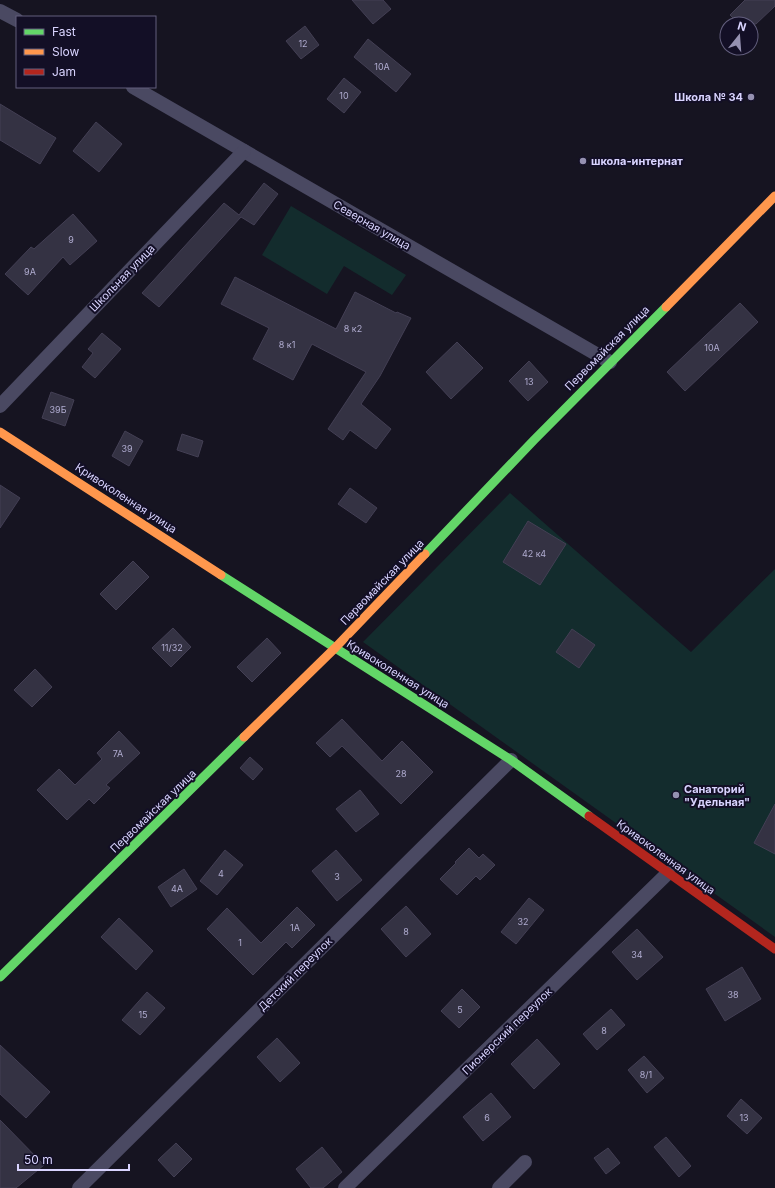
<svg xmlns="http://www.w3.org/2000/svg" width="775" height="1188" viewBox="0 0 775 1188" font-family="Inter,sans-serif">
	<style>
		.green { fill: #132c2d }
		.building { fill: #343243; stroke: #433f54 }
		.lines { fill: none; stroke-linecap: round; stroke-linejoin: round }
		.street { stroke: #4a4962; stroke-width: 14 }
		.fast { stroke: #63d668; stroke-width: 9 }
		.slow { stroke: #ff974d; stroke-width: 9 }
		.jam { stroke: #b3261e; stroke-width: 9 }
		.poi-dot { fill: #9591b1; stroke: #130f26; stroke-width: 1.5 }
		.labels { text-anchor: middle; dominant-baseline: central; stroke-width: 4; stroke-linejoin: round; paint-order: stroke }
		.number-label { font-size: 9px; fill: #b0acd0 }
		.poi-label { font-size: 11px; font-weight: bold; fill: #d9d4ff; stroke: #130f26; text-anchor: start }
		.street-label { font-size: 11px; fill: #d9d4ff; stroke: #130f26 }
	</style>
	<rect width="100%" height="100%" fill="#161421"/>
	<g class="green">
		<path d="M291 206 406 275 392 295 344 266 327 294 262 255Z"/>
		<path d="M510 493 691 652 775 569V937L363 642Z"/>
	</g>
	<g class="building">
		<path d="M352 0H383L391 9 373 24Z"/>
		<path d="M745 0H775V6L756 24H739L730 15Z"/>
		<path d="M305 26 319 45 301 59 286 41Z"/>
		<path d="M368 39 411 74 396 92 354 57Z"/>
		<path d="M344 78 361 92 344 113 327 99Z"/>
		<path d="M0 104 56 138 40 164 0 140Z"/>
		<path d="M96 122 122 144 99 172 73 151Z"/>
		<path d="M264 183 278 194 254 225 241 217 159 307 142 293 224 203 239 215Z"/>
		<path d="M73 214 97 241 70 265 63 257 28 295 5 274 31 247 34 249Z"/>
		<path d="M235 277 336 329 355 292 396 313 397 312 411 318 380 376 361 404 391 429 376 449 350 430 343 440 328 429 366 372 312 344 293 380 253 359 269 328 221 304Z"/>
		<path d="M740 303 758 322 685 391 667 372Z"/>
		<path d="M102 333 121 349 95 378 82 367 93 353 88 349Z"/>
		<path d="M457 342 483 368 451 399 426 372Z"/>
		<path d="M529 361 548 382 528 401 509 381Z"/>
		<path d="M51 392 74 400 65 426 42 418Z"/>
		<path d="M125 431 143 441 129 466 112 456Z"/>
		<path d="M182 434 203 441 198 457 177 450Z"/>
		<path d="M0 485 20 498 0 528Z"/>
		<path d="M350 488 377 508 366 523 338 504Z"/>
		<path d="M528 521 566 544 540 585 503 562Z"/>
		<path d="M133 561 149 577 116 610 100 594Z"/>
		<path d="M173 628 191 647 171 667 152 648Z"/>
		<path d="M572 629 595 645 579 668 556 652Z"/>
		<path d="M267 638 281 653 252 682 237 667Z"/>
		<path d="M35 669 52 687 32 707 14 690Z"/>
		<path d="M342 719 382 761 402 741 433 772 401 804 342 746 330 757 316 743Z"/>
		<path d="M119 731 140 753 106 785 110 788 94 804 89 799 67 820 37 790 59 769 75 785 102 759 97 753Z"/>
		<path d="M250 757 263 769 253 780 240 768Z"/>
		<path d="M360 790 379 814 356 832 336 809Z"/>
		<path d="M775 804V854L754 843Z"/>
		<path d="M469 848 479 858 483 854 495 865 480 880 476 876 457 895 440 879 456 863 455 862Z"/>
		<path d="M225 850 243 865 217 895 200 881Z"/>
		<path d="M336 850 362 880 337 901 312 871Z"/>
		<path d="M184 869 197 889 171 907 158 887Z"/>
		<path d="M529 898 544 910 516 944 501 932Z"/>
		<path d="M406 906 431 934 406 957 381 929Z"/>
		<path d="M297 907 315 925 292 948 286 942 253 975 207 929 227 908 261 943Z"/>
		<path d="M119 918 153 951 136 970 101 937Z"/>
		<path d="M637 929 663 957 637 980 612 952Z"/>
		<path d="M742 967 761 999 725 1021 706 989Z"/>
		<path d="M462 989 480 1007 459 1028 441 1011Z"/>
		<path d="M147 992 165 1008 140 1035 122 1020Z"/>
		<path d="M611 1009 625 1025 597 1050 583 1034Z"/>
		<path d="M277 1038 300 1063 280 1082 257 1057Z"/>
		<path d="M537 1039 560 1064 534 1089 511 1064Z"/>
		<path d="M0 1045 50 1092 26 1118 0 1094Z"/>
		<path d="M644 1056 664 1078 647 1093 628 1070Z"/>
		<path d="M491 1093 511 1117 483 1141 463 1117Z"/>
		<path d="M741 1099 762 1118 747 1134 727 1116Z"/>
		<path d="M0 1120 44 1165 16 1188H0Z"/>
		<path d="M666 1137 691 1166 679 1177 654 1147Z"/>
		<path d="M176 1143 192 1159 174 1177 158 1160Z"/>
		<path d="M322 1147 342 1172 323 1188H311L296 1169Z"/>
		<path d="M608 1148 620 1163 606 1174 594 1158Z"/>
	</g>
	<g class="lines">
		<g class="street">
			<path d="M0 11 17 20"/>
			<path d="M133 87 610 362"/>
			<path d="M0 406 244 151"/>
			<path d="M79 1188 511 760"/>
			<path d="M345 1188 668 873"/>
			<path d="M499 1188 525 1162"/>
		</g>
		<g class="fast">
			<path d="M425 554 534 440 666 307"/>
			<path d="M221 575 511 760 589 816"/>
			<path d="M0 977 244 737"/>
		</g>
		<g class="slow">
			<path d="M666 307 775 196"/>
			<path d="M0 432 221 575"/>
			<path d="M244 737 335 648 425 554"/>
		</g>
		<path class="jam" d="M589 816 775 949"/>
	</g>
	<g class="poi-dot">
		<circle cx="751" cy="97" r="4"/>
		<circle cx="583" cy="161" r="4"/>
		<circle cx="676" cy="795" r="4"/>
	</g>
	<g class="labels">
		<g class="number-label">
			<text x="303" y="43">12</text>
			<text x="382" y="66">10А</text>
			<text x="344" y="95">10</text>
			<text x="71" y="239">9</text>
			<text x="30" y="271">9А</text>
			<text x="353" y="328">8 к2</text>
			<text x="287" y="344">8 к1</text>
			<text x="712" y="347">10А</text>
			<text x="529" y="381">13</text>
			<text x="58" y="409">39Б</text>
			<text x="127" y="448">39</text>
			<text x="534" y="553">42 к4</text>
			<text x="172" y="647">11/32</text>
			<text x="118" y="753">7А</text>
			<text x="401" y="773">28</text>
			<text x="221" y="873">4</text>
			<text x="337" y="876">3</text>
			<text x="177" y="888">4А</text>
			<text x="523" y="921">32</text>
			<text x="295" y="927">1А</text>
			<text x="406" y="931">8</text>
			<text x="240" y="942">1</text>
			<text x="637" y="954">34</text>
			<text x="733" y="994">38</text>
			<text x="460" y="1009">5</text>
			<text x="143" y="1014">15</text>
			<text x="604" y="1030">8</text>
			<text x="646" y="1074">8/1</text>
			<text x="487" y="1117">6</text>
			<text x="744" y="1117">13</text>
		</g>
		<g class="poi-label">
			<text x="743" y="97" text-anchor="end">Школа № 34</text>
			<text x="591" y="161">школа-интернат</text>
			<text x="684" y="789">Санаторий<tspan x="684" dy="13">"Удельная"</tspan></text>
		</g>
		<g class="street-label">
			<text transform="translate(372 225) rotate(30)">Северная улица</text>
			<text transform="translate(122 278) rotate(-46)">Школьная улица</text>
			<text transform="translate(607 348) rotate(-45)">Первомайская улица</text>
			<text transform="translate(126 498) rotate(33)">Кривоколенная улица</text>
			<text transform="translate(382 582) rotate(-46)">Первомайская улица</text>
			<text transform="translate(398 674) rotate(32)">Кривоколенная улица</text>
			<text transform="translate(153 811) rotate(-44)">Первомайская улица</text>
			<text transform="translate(666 857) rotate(36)">Кривоколенная улица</text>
			<text transform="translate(295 974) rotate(-45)">Детский переулок</text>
			<text transform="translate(507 1031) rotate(-44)">Пионерский переулок</text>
		</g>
	</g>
	<rect x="16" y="16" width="140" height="72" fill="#130f26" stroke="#625e7d"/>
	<rect x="24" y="29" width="20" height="6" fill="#63d668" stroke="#625e7d"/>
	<text x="52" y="36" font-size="12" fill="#d9d4ff">Fast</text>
	<rect x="24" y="49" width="20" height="6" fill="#ff974d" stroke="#625e7d"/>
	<text x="52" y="56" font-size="12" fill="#d9d4ff">Slow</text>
	<rect x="24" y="69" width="20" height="6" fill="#b3261e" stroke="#625e7d"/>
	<text x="52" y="76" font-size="12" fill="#d9d4ff">Jam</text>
	<g transform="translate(739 36) rotate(17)"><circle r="19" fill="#130f26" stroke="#625e7d"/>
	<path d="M0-3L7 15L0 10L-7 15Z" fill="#9591b1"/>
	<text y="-6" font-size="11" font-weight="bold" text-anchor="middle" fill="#d9d4ff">N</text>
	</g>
	<path d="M18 1164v6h111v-6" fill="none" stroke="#d9d4ff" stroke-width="2"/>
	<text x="24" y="1164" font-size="12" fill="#d9d4ff" stroke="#130f26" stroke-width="3" paint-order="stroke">50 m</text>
</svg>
